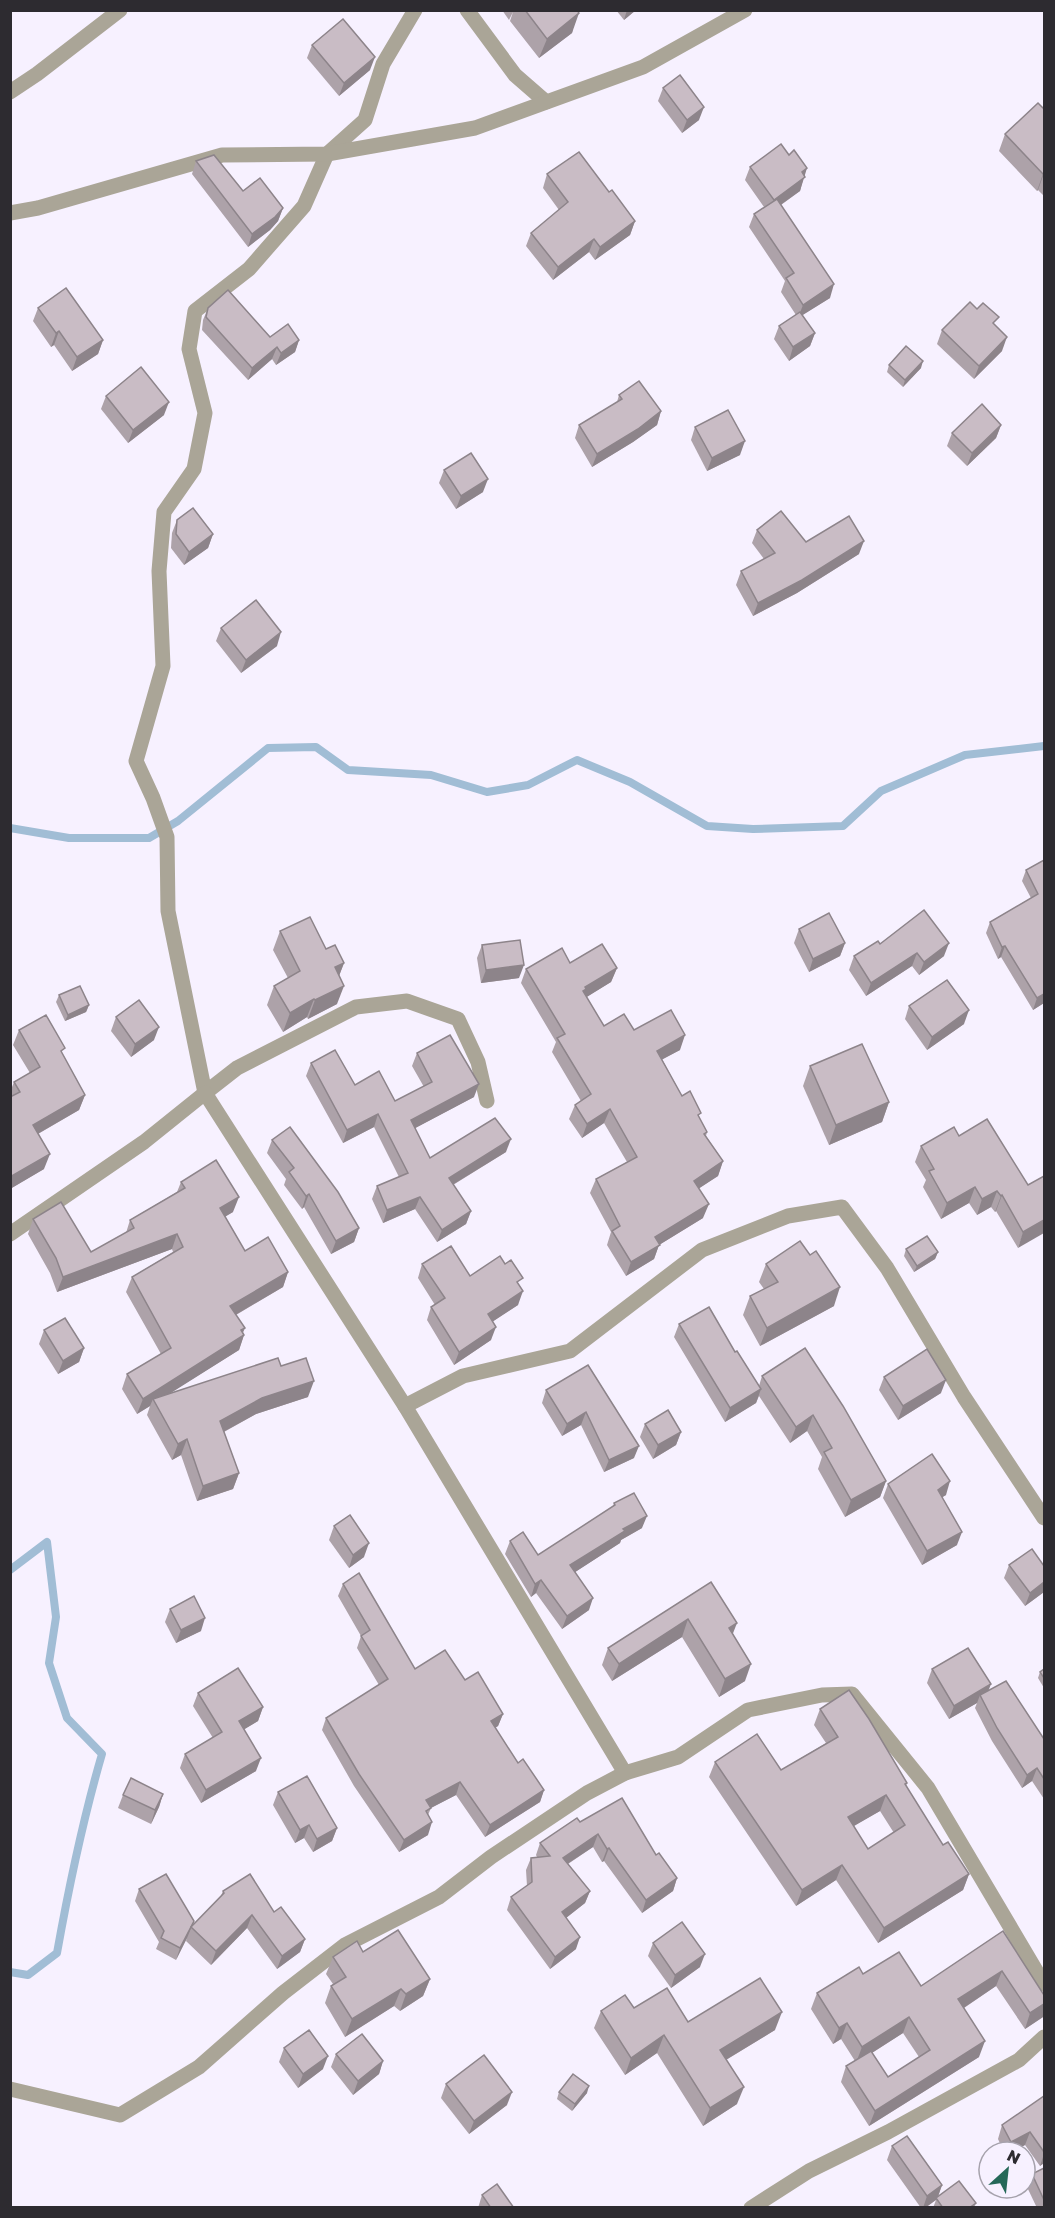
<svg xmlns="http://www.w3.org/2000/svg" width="1055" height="2218" viewBox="0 0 1055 2218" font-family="'Golos Text',sans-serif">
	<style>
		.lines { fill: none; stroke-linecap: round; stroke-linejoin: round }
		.stream { stroke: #a1bdd5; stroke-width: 8 }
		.minor { stroke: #aaa597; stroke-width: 15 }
		.wall { fill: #ada2a9; fill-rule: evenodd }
		.shaded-wall { fill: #8d848a }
		.building { fill: #c9bcc5; stroke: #8d848a; stroke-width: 1.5; fill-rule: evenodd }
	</style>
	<rect width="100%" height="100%" fill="#f7f1ff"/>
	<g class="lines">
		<g class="stream">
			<path d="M10 828 69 838H149L178 821 268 748 316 747 348 770 431 775 487 792 528 785 577 760 630 782 707 826 753 829 843 826 881 791 965 755 1044 746"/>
			<path d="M10 1570 47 1542 56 1617 49 1663 67 1718 102 1754C83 1819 69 1886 57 1953L28 1975 10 1972"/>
		</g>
		<g class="minor">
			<path d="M415 10 383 64 365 120 327 154 304 206 249 269 195 311 189 349 205 413 194 469 164 512 159 571 163 666 136 761 153 798 167 837 168 911 205 1093 237 1068 356 1007 407 1001 458 1019 478 1062 487 1101"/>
			<path d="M467 10 515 75 546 102"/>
			<path d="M10 92 37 74 120 10"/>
			<path d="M10 213 38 208 222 155 327 154 475 128 643 67 745 10"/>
			<path d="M10 1234 144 1142 205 1093 405 1406 625 1773"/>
			<path d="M405 1406 463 1376 570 1351 702 1250 788 1216 842 1207 887 1268 964 1397 1044 1518"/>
			<path d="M10 2089 120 2115 199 2067 283 1993 345 1945 439 1897 491 1857 587 1793 625 1773 678 1757 748 1710 822 1695 852 1694 928 1788 1044 1984"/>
			<path d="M751 2208 809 2171 888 2132 1019 2060 1044 2037"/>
		</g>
	</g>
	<g class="wall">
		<path d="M502 10H577L572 33 539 58 510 21 513 12 509 20Z"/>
		<path d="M616 10H636L624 20Z"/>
		<path d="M312 45 370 70 339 96 307 58Z"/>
		<path d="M663 88 699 120 682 133 658 101Z"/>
		<path d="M1044 109V196L1038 190 1037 191 999 151 1005 134Z"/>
		<path d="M196 161 243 191 283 208 278 221 270 230 248 247 192 174Z"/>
		<path d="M750 167 804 176 800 191 781 205 830 298 802 315 815 333 810 346 789 361 774 339 779 326 796 315 781 292 785 281 749 227 754 214 764 207 745 180Z"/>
		<path d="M547 174 609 192 635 221 630 235 595 260 589 252 553 280 526 246 531 233 559 210 543 188Z"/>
		<path d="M38 308 103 340 98 354 72 371 54 345 51 347 33 321Z"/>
		<path d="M208 308 270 337 299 340 295 352 276 365 272 359 248 380 202 330 203 320Z"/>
		<path d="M995 326 1002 351 974 379 937 344 942 330Z"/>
		<path d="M889 365 921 368 903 387 887 372Z"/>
		<path d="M619 395 661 411 657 425 633 442 592 467 575 438 579 425 617 402Z"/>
		<path d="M106 396 164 415 128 443 101 409Z"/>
		<path d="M1001 425 996 438 967 466 947 446 952 433Z"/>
		<path d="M695 427 740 455 707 471 691 440Z"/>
		<path d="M444 470 483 492 456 509 439 483Z"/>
		<path d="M177 520 213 534 208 548 184 565 171 548 172 533Z"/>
		<path d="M757 530 806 542 859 554 797 593 753 616 736 585 741 571 764 559 752 543Z"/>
		<path d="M221 628 277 646 241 673 216 641Z"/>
		<path d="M1044 860V1003L1033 1010 1001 957 998 959 986 933 990 922 1031 898 1022 881 1026 870Z"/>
		<path d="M799 929 845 943 840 956 809 972 794 943Z"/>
		<path d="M280 931 326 949 344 963 339 976 337 1004 308 1019 307 1017 283 1032 267 1005 274 986 288 978 273 950Z"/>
		<path d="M880 944 944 956 919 975 912 966 866 996 849 970 854 956Z"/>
		<path d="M482 945 519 978 481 983 477 958Z"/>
		<path d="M570 963 617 968 611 982 586 997 604 1026 634 1030 680 1050 662 1059 682 1096 699 1118 707 1132 706 1136 723 1161 718 1176 699 1188 703 1218 659 1245 654 1259 626 1276 607 1245 611 1232 590 1193 596 1179 627 1162 604 1123 582 1138 569 1119 575 1105 581 1101 552 1052 556 1042 521 983 526 969Z"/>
		<path d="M59 995 89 1005 86 1012 65 1021 56 1002Z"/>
		<path d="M909 1006 964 1024 927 1050 905 1019Z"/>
		<path d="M116 1017 154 1040 131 1057 111 1031Z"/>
		<path d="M19 1030 63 1055 85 1095 79 1110 38 1134 44 1169 10 1189V1092L14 1082 30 1073 13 1045Z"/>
		<path d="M417 1053 474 1097 415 1128 430 1158 506 1152 453 1185 471 1211 466 1224 437 1242 415 1209 383 1223 372 1199 377 1186 399 1177 374 1127 343 1143 306 1076 311 1063 355 1085 395 1101 424 1087 412 1066Z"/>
		<path d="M810 1066 889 1102 882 1122 829 1145 803 1086Z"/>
		<path d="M959 1136 1028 1185 1044 1176 1018 1248 996 1211 995 1212 991 1207 977 1215 969 1203 941 1219 923 1187 926 1180 915 1162 921 1146Z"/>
		<path d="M272 1140 359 1228 354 1242 331 1254 304 1207 302 1209 284 1185 286 1179 267 1153Z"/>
		<path d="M181 1182 233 1212 225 1216 245 1251 288 1272 283 1287 236 1315 244 1335 239 1350 168 1394 281 1366 308 1397 256 1414 224 1432 239 1473 233 1489 197 1501 181 1455 172 1460 147 1415 150 1406 137 1414 122 1389 127 1374 161 1354 126 1292 132 1277 173 1252 172 1249 57 1292 50 1273 28 1234 33 1219 91 1252 126 1233 130 1220 177 1192Z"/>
		<path d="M906 1249 938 1252 935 1259 914 1272 904 1256Z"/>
		<path d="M810 1255 834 1306 760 1346 743 1315 750 1296 764 1289 759 1282 766 1264Z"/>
		<path d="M422 1264 470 1276 520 1286 518 1305 493 1321 491 1340 454 1365 427 1320 431 1307 435 1305 418 1278Z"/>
		<path d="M679 1324 735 1352 759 1386 762 1376 805 1348 886 1481 880 1497 845 1517 818 1469 822 1457 807 1431 790 1443 759 1396 756 1403 725 1422 674 1337Z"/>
		<path d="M44 1330 84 1348 79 1362 58 1374 39 1344Z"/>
		<path d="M588 1365 634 1458 604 1472 581 1425 562 1436 542 1403 546 1390Z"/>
		<path d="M884 1377 941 1393 898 1420 879 1390Z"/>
		<path d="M645 1424 681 1432 676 1445 653 1459 640 1437Z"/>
		<path d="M888 1484 946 1495 942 1497 957 1545 922 1565 883 1498Z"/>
		<path d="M614 1503 642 1528 621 1540 620 1543 575 1572 589 1610 562 1629 536 1593 531 1597 505 1554 510 1541 538 1555 613 1507Z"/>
		<path d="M334 1526 364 1557 349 1568 329 1540Z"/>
		<path d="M1009 1565 1044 1566V1592L1025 1606 1004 1578Z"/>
		<path d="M711 1582 733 1634 745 1681 719 1697 682 1637 612 1681 602 1665 608 1648Z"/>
		<path d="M343 1584 415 1669 465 1680 503 1714 498 1726 495 1728 518 1763 544 1790 540 1802 485 1837 456 1795 431 1808 428 1815V1835L399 1852 354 1786 322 1730 326 1718 379 1685 357 1648 361 1636 338 1596Z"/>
		<path d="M170 1609 201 1631 176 1643 165 1622Z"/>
		<path d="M932 1669 988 1691 1044 1739V1799L1032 1781 1022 1788 992 1741 975 1708 977 1703 949 1719 927 1683Z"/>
		<path d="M1044 1669V1688L1038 1678 1040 1672Z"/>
		<path d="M198 1693 263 1707 258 1721 244 1729 256 1771 201 1803 180 1768 185 1754 213 1738 193 1706Z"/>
		<path d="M820 1709 907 1783 906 1786 943 1845 969 1874 963 1890 878 1943 836 1880 796 1906 709 1777 715 1762 781 1770 826 1743 814 1725ZM880 1811 894 1833 868 1849 853 1826Z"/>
		<path d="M278 1792 337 1828 332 1841 313 1852 304 1838 295 1843 273 1805Z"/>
		<path d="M163 1794 159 1807 151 1824 118 1808 123 1795Z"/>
		<path d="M580 1822 656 1855 677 1878 673 1891 642 1913 604 1861 602 1862 593 1847 568 1864 590 1891 585 1903 566 1918 576 1949 550 1969 507 1910 511 1897 527 1886 526 1870 531 1858 537 1857 536 1855 540 1843Z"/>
		<path d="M139 1889 194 1921 193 1926 220 1898 223 1891 274 1912 305 1939 300 1952 277 1969 247 1928 211 1965 186 1941 187 1938 176 1960 156 1949 159 1942 135 1901Z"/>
		<path d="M1003 1931 1043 2017 1025 2029 996 1986 964 2008 979 2057 869 2126 841 2082 846 2066 855 2061 841 2039 833 2044 811 2009 817 1993 863 1974 921 1986ZM903 2033 919 2057 888 2077 872 2053Z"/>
		<path d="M653 1943 700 1967 671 1988 648 1956Z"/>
		<path d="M363 1952 430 1979 423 1996 400 2011 394 2006 345 2037 325 2003 331 1986 333 1984 326 1974 333 1957Z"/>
		<path d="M634 2008 688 2022 775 2030 726 2060 737 2104 703 2126 657 2053 625 2075 594 2028 601 2011Z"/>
		<path d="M284 2048 323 2069 298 2088 279 2062Z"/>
		<path d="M336 2054 383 2061 379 2074 353 2095 331 2067Z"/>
		<path d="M446 2084 507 2105 469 2134 441 2098Z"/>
		<path d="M559 2092 587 2093 572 2111 557 2099Z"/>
		<path d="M1044 2096V2163L1040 2166 1025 2145 1012 2152H1004L998 2139 1002 2125Z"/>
		<path d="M892 2146 942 2185 938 2197 976 2203 974 2208H933L936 2200 925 2208H921L887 2160Z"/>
		<path d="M1044 2168V2208H1037L1027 2187 1032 2174Z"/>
		<path d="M482 2195 514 2208H478Z"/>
	</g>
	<g class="shaded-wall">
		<path d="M627 10H636L624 20Z"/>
		<path d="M579 13 572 33 539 58 547 39Z"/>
		<path d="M375 57 370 70 339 96 344 83Z"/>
		<path d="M704 107 699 120 682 133 687 120Z"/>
		<path d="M807 168 800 191 769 213 774 200 802 172Z"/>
		<path d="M1044 173 1038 190 1037 191 1043 174Z"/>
		<path d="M283 208 278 221 270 230 248 247 252 234Z"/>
		<path d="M635 221 630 235 595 260 600 247Z"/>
		<path d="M594 239 589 252 553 280 558 267Z"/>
		<path d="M834 284 830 298 798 318 803 305Z"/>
		<path d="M59 331 54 345 51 347 56 333Z"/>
		<path d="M815 333 810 346 789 361 793 347Z"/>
		<path d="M1007 337 1002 351 974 379 979 366Z"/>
		<path d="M103 340 98 354 72 371 77 357Z"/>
		<path d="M299 340 295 352 276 365 281 353Z"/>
		<path d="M277 347 272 359 248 380 252 368Z"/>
		<path d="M923 361 921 368 903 387 905 380Z"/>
		<path d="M169 402 164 415 128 443 133 430Z"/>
		<path d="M661 411 657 425 633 442 592 467 597 454Z"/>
		<path d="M1001 425 996 438 967 466 972 453Z"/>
		<path d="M745 441 740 455 707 471 712 458Z"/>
		<path d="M488 479 483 492 456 509 461 496Z"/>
		<path d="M213 534 208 548 184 565 189 552Z"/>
		<path d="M864 541 859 554 797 593 753 616 758 603Z"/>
		<path d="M281 632 277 646 241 673 246 660Z"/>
		<path d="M845 943 840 956 809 972 813 959Z"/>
		<path d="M949 943 944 956 919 975 924 962Z"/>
		<path d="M1005 946 1001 957 998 959 1002 947Z"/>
		<path d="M917 953 912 966 866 996 871 983Z"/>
		<path d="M344 963 337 981 335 967Z"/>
		<path d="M524 965 519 978 481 983 486 970Z"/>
		<path d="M617 968 611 982 582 1000 577 1005 585 987Z"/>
		<path d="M344 986 337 1004 308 1019 315 1000Z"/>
		<path d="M1044 994V1003L1033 1010 1037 998Z"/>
		<path d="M314 999 307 1017 283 1032 290 1013Z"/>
		<path d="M89 1005 86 1012 65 1021 68 1015Z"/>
		<path d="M969 1010 964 1024 927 1050 932 1037Z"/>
		<path d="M159 1027 154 1040 131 1057 135 1044Z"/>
		<path d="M685 1035 680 1050 652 1065 657 1051Z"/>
		<path d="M479 1084 474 1097 406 1133 411 1120Z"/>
		<path d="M85 1095 79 1110 27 1140 33 1125Z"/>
		<path d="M889 1102 882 1122 829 1145 836 1125Z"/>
		<path d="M610 1109 604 1123 582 1138 587 1124Z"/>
		<path d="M378 1114 374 1127 343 1143 347 1130Z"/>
		<path d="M511 1139 506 1152 444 1190 449 1178Z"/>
		<path d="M50 1154 44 1169 10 1189V1177Z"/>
		<path d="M723 1161 718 1176 689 1195 694 1181Z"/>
		<path d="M975 1187 969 1203 941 1219 947 1203Z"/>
		<path d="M997 1191 991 1207 977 1215 982 1199Z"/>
		<path d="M309 1194 304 1207 302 1209 306 1196Z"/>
		<path d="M1002 1195 996 1211 995 1212 1001 1196Z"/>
		<path d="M239 1197 233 1212 215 1223 220 1208Z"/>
		<path d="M420 1197 415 1209 383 1223 387 1210Z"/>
		<path d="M709 1204 703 1218 659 1245 654 1259 626 1276 631 1262 655 1237Z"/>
		<path d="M471 1211 466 1224 437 1242 442 1230Z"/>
		<path d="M1044 1220V1233L1018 1248 1023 1232Z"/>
		<path d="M359 1228 354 1242 331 1254 336 1241Z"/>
		<path d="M177 1234 172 1249 57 1292 63 1277Z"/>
		<path d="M938 1252 935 1259 914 1272 917 1266Z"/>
		<path d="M288 1272 283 1287 225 1321 230 1306Z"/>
		<path d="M840 1287 834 1306 760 1346 767 1328Z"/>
		<path d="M523 1291 518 1305 483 1328 488 1314Z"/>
		<path d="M496 1327 491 1340 454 1365 459 1352Z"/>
		<path d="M245 1328 241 1337 244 1335 239 1350 155 1403 153 1399 150 1406 137 1414 143 1399Z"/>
		<path d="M84 1348 79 1362 58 1374 63 1361Z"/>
		<path d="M946 1380 941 1393 898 1420 903 1406Z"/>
		<path d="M314 1381 308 1397 256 1414 214 1437 220 1421 262 1398Z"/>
		<path d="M761 1389 756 1403 725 1422 730 1408Z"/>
		<path d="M586 1412 581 1425 562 1436 567 1424Z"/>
		<path d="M813 1415 807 1431 790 1443 796 1427Z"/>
		<path d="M681 1432 676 1445 653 1459 658 1445Z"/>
		<path d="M187 1439 181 1455 172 1460 178 1444Z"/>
		<path d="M639 1446 634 1458 604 1472 609 1460Z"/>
		<path d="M239 1473 233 1489 197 1501 203 1486Z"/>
		<path d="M886 1481 880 1497 845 1517 851 1500Z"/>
		<path d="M950 1481 946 1495 933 1503 938 1490Z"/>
		<path d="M647 1516 642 1528 621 1540 620 1543 566 1578 570 1565 623 1529Z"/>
		<path d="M962 1532 957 1545 922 1565 927 1551Z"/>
		<path d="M369 1543 364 1557 349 1568 353 1555Z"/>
		<path d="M541 1580 536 1593 531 1597 535 1584Z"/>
		<path d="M1044 1582V1592L1025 1606 1030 1593Z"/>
		<path d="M593 1598 589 1610 562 1629 567 1616Z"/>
		<path d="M205 1618 201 1631 176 1643 181 1630Z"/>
		<path d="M688 1619 682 1637 612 1681 619 1664Z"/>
		<path d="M737 1623 730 1641 729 1628Z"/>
		<path d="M751 1664 745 1681 719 1697 725 1679Z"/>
		<path d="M991 1684 986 1697 980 1695 977 1703 949 1719 954 1706Z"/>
		<path d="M263 1707 258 1721 235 1735 239 1721Z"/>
		<path d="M503 1714 498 1726 486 1733 491 1721Z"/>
		<path d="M261 1758 256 1771 201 1803 206 1790Z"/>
		<path d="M1037 1768 1032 1781 1022 1788 1027 1775Z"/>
		<path d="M460 1782 456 1795 421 1813 426 1800Z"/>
		<path d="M544 1790 540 1802 485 1837 490 1825Z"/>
		<path d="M163 1794 159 1807 151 1824 155 1810Z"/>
		<path d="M886 1795 880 1811 842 1833 848 1817Z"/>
		<path d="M432 1822 428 1835 399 1852 404 1840Z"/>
		<path d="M309 1825 304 1838 295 1843 300 1830Z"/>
		<path d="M337 1828 332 1841 313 1852 317 1839Z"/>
		<path d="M598 1834 593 1847 558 1870 563 1858Z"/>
		<path d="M609 1848 604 1861 602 1862 607 1849Z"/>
		<path d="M842 1865 836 1880 796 1906 802 1890Z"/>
		<path d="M969 1874 963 1890 878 1943 884 1928Z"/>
		<path d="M677 1878 673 1891 642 1913 646 1900Z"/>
		<path d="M590 1891 585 1903 557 1925 562 1912Z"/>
		<path d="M252 1915 247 1928 211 1965 216 1951Z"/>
		<path d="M194 1921 187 1938 176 1960 180 1948Z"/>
		<path d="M580 1937 576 1949 550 1969 555 1957Z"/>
		<path d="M305 1939 300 1952 277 1969 282 1956Z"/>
		<path d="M705 1954 700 1967 671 1988 675 1975Z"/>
		<path d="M1002 1971 996 1986 953 2015 958 1999Z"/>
		<path d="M430 1979 423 1996 400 2011 406 1994Z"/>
		<path d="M401 1989 394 2006 345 2037 352 2019Z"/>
		<path d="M1044 2004V2013L1043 2017 1025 2029 1030 2013Z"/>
		<path d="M782 2012 775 2030 714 2067 720 2050Z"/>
		<path d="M909 2017 903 2033 856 2063 862 2047Z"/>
		<path d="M847 2023 841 2039 833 2044 839 2028Z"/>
		<path d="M664 2035 657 2053 625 2075 631 2058Z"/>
		<path d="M985 2041 979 2057 869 2126 875 2111Z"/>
		<path d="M328 2056 323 2069 298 2088 303 2074Z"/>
		<path d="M383 2061 379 2074 353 2095 358 2081Z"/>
		<path d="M589 2086 587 2093 572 2111 575 2104Z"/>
		<path d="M744 2087 737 2104 703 2126 710 2108Z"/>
		<path d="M512 2092 507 2105 469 2134 474 2121Z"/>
		<path d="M1030 2132 1025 2145 1012 2152H1007L1011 2142Z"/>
		<path d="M1044 2154V2163L1040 2166Z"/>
		<path d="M942 2185 937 2199 925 2208H923L927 2196Z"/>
	</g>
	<g class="building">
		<path d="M525 10H577L579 13 547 39Z"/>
		<path d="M343 19 375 57 344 83 312 45Z"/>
		<path d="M680 75 704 107 687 120 663 88Z"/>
		<path d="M1038 103 1044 109V173L1043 174 1005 134Z"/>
		<path d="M781 144 789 155 794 150 807 168 802 172 805 177 774 200 750 167Z"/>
		<path d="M579 152 609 192 612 190 635 221 600 247 594 239 558 267 531 233 568 202 547 174Z"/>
		<path d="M214 155 243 191 260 178 283 208 275 217 252 234 196 161Z"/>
		<path d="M777 199 834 284 803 305 786 278 794 273 754 214Z"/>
		<path d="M66 288 103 340 77 357 59 331 56 333 38 308Z"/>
		<path d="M228 290 270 337 288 324 299 340 281 353 277 347 252 368 206 317 208 308Z"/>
		<path d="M970 302 977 309 983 303 999 317 993 323 1007 337 979 366 942 330Z"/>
		<path d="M800 312 815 333 793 347 779 326Z"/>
		<path d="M906 346 923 361 905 380 889 365Z"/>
		<path d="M141 367 169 402 133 430 106 396Z"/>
		<path d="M639 381 661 411 638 429 597 454 579 425 622 399 619 395Z"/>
		<path d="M982 404 1001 425 972 453 952 433Z"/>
		<path d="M728 410 745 441 712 458 695 427Z"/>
		<path d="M471 453 488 479 461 496 444 470Z"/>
		<path d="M193 508 213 534 189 552 176 534 177 520Z"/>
		<path d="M781 511 806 542 849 516 864 541 802 580 758 603 741 571 775 553 757 530Z"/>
		<path d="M256 600 281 632 246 660 221 628Z"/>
		<path d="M1044 860V994L1037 998 1005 946 1002 947 990 922 1038 894 1026 870Z"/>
		<path d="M924 910 949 943 924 962 917 953 871 983 854 956 878 941 880 944Z"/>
		<path d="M829 913 845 943 813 959 799 929Z"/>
		<path d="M310 917 326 949 335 945 344 963 335 967 344 986 315 1000 314 999 290 1013 274 986 300 971 280 931Z"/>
		<path d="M520 940 524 965 486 970 482 945Z"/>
		<path d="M602 944 617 968 585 987 586 989 583 991 604 1026 624 1014 634 1030 671 1010 685 1035 657 1051 682 1096 690 1091 701 1113 698 1115 707 1132 704 1134 723 1161 694 1181 709 1204 655 1237 660 1245 631 1262 612 1231 620 1226 596 1179 637 1157 610 1109 587 1124 575 1105 591 1094 557 1038 565 1034 526 969 562 948 570 963Z"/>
		<path d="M947 980 969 1010 932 1037 909 1006Z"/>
		<path d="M80 986 89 1005 68 1015 59 995Z"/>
		<path d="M139 1000 159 1027 135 1044 116 1017Z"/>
		<path d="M46 1015 65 1048 61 1051 85 1095 33 1125 50 1154 10 1177V1097L20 1092 14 1082 40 1067 19 1030Z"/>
		<path d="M450 1035 479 1084 411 1120 430 1158 495 1118 511 1139 449 1178 471 1211 442 1230 420 1197 387 1210 377 1186 408 1173 378 1114 347 1130 311 1063 335 1050 355 1085 379 1071 395 1101 432 1082 417 1053Z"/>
		<path d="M862 1044 889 1102 836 1125 810 1066Z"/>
		<path d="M987 1119 1028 1185 1044 1176V1220L1023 1232 1002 1195 1001 1196 997 1191 982 1199 975 1187 947 1203 929 1171 934 1169 921 1146 954 1127 959 1136Z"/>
		<path d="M290 1127 338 1192 359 1228 336 1241 309 1194 306 1196 289 1172 294 1168 272 1140Z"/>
		<path d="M216 1160 239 1197 220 1208 245 1251 268 1237 288 1272 230 1306 245 1328 241 1330 244 1335 143 1399 127 1374 171 1348 132 1277 183 1247 177 1234 63 1277 56 1258 33 1219 61 1202 91 1252 134 1228 130 1220 185 1188 181 1182Z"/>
		<path d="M927 1236 938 1252 917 1266 906 1249Z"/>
		<path d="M800 1241 810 1255 816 1251 840 1287 767 1328 750 1296 778 1282 766 1264Z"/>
		<path d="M451 1246 470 1276 500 1256 505 1264 511 1260 523 1278 517 1282 523 1291 488 1314 496 1327 459 1352 431 1307 445 1298 422 1264Z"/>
		<path d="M709 1307 735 1352 737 1351 761 1389 730 1408 679 1324Z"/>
		<path d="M65 1318 84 1348 63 1361 44 1330Z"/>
		<path d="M805 1348 843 1406 886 1481 851 1500 824 1452 832 1448 813 1415 796 1427 762 1376Z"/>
		<path d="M927 1349 946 1380 903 1406 884 1377Z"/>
		<path d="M278 1358 281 1366 306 1358 314 1381 262 1398 220 1421 239 1473 203 1486 187 1439 178 1444 153 1399Z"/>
		<path d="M588 1365 639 1446 609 1460 586 1412 567 1424 546 1390Z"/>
		<path d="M668 1410 681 1432 658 1445 645 1424Z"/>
		<path d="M932 1454 950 1481 938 1490 962 1532 927 1551 888 1484Z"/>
		<path d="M634 1493 647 1516 623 1529 625 1531 570 1565 593 1598 567 1616 541 1580 535 1584 510 1541 523 1532 538 1555 615 1505 614 1503Z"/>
		<path d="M350 1515 369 1543 353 1555 334 1526Z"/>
		<path d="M1032 1549 1044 1566V1582L1030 1593 1009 1565Z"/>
		<path d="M359 1573 415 1669 445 1650 465 1680 478 1672 503 1714 491 1721 518 1763 523 1759 544 1790 490 1825 460 1782 426 1800 431 1808 426 1811 432 1822 404 1840 359 1774 326 1718 388 1679 361 1636 370 1630 343 1584Z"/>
		<path d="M711 1582 737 1623 729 1628 751 1664 725 1679 688 1619 619 1664 608 1648Z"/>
		<path d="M194 1596 205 1618 181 1630 170 1609Z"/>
		<path d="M968 1648 991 1684 954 1706 932 1669Z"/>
		<path d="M238 1668 263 1707 239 1721 261 1758 206 1790 185 1754 222 1732 198 1693Z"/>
		<path d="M1044 1669V1678L1040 1672Z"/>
		<path d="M1006 1681 1044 1739V1779L1037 1768 1027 1775 997 1728 980 1695Z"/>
		<path d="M849 1690 869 1719 907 1783 905 1784 943 1845 948 1842 969 1874 884 1928 842 1865 802 1890 715 1762 757 1734 781 1770 838 1737 820 1709ZM886 1795 905 1825 868 1849 848 1817Z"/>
		<path d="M307 1776 337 1828 317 1839 309 1825 300 1830 278 1792Z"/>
		<path d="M131 1778 163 1794 155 1810 123 1795Z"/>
		<path d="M622 1798 656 1855 659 1853 677 1878 646 1900 609 1848 607 1849 598 1834 563 1858 590 1891 562 1912 580 1937 555 1957 511 1897 532 1882 531 1858 550 1856 540 1843 577 1818 580 1822Z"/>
		<path d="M166 1874 194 1921 180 1948 161 1938 164 1931 139 1889Z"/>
		<path d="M250 1874 274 1912 281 1907 305 1939 282 1956 252 1915 216 1951 191 1927 224 1893 223 1891Z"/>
		<path d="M682 1922 705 1954 675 1975 653 1943Z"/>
		<path d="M398 1930 430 1979 406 1994 401 1989 352 2019 331 1986 346 1977 333 1957 357 1941 363 1952Z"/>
		<path d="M1003 1931 1044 1995V2004L1030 2013 1002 1971 958 1999 985 2041 875 2111 846 2066 871 2051 888 2077 930 2050 909 2017 862 2047 847 2023 839 2028 817 1993 859 1967 863 1974 899 1952 921 1986Z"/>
		<path d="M760 1978 782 2012 720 2050 744 2087 710 2108 664 2035 631 2058 601 2011 625 1995 634 2008 667 1988 688 2022Z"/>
		<path d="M309 2030 328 2056 303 2074 284 2048Z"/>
		<path d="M362 2034 383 2061 358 2081 336 2054Z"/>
		<path d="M484 2055 512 2092 474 2121 446 2084Z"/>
		<path d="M573 2074 589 2086 575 2104 559 2092Z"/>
		<path d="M1044 2096V2152L1030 2132 1011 2142 1002 2125Z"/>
		<path d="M907 2136 942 2185 927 2196 892 2146Z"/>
		<path d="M1044 2168V2200L1032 2174Z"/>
		<path d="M959 2181 976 2203 969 2208H943L936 2198Z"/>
		<path d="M497 2184 514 2208H491L482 2195Z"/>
	</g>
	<rect width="1055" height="2218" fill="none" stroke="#2d2b30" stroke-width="24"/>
	<g transform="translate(1007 2170) rotate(27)"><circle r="28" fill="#f7f1ff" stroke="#a6a2ac" stroke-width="1.5"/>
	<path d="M0-4.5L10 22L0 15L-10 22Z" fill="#256858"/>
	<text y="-9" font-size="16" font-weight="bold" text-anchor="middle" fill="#2d2b30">N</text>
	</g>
</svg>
